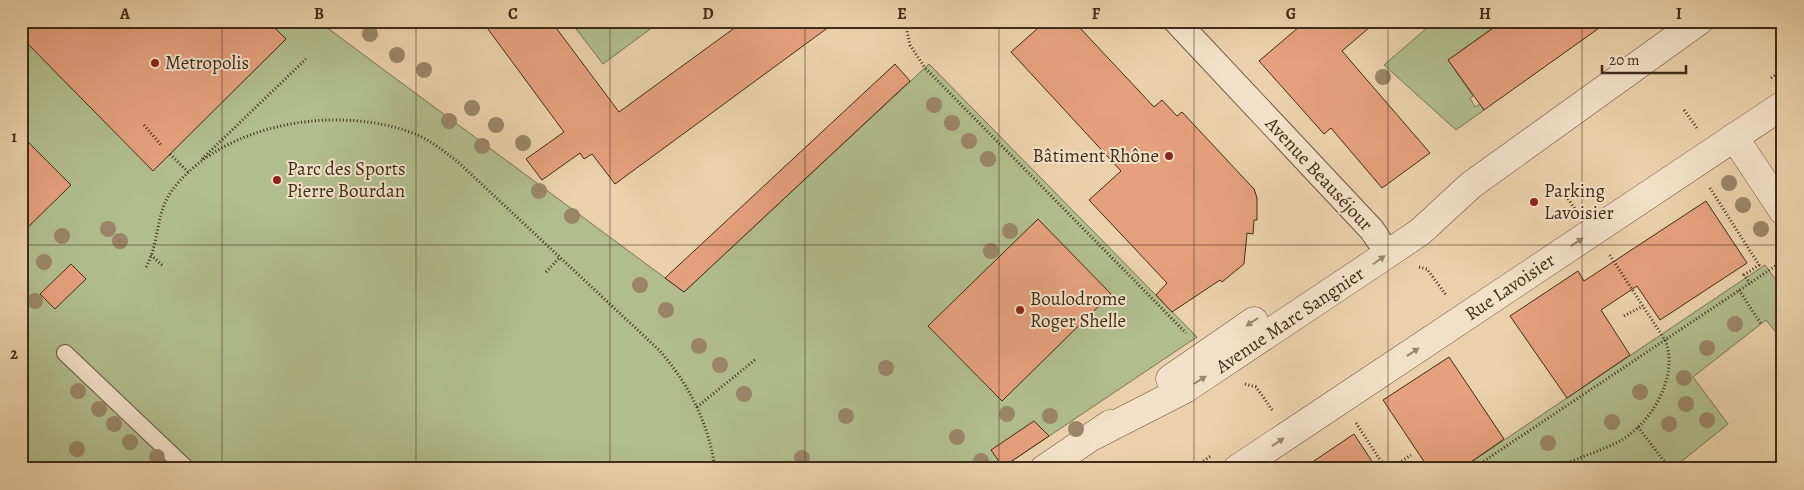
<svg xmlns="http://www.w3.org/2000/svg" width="1804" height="490" viewBox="0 0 1804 490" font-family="Alegreya,serif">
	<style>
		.green { fill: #b1bd8d; stroke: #797453 }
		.building { fill: #e5a07e; stroke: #412c19 }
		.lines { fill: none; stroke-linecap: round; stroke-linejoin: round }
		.service-casing { stroke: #6c553e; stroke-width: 18 }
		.pedestrian-casing { stroke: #6c553e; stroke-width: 27 }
		.minor-casing { stroke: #6c553e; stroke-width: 29 }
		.path { stroke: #412c19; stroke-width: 3; stroke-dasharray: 1 2.5; stroke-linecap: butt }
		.service { stroke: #f2e1c8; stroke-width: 16 }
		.pedestrian { stroke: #f2e1c8; stroke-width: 25 }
		.minor { stroke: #f2e1c8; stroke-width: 28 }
		.tree { fill: #9a8667 }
		.oneway { fill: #9a8670 }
		.grid { fill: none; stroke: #412c19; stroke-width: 1; stroke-opacity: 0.55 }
		.poi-dot { fill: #8f2418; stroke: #f2e1c8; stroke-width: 2 }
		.labels { text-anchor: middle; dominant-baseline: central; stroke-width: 4; stroke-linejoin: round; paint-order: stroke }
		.poi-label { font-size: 19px; fill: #412c19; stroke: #f2e1c8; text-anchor: start }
		.street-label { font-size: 19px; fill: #412c19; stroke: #f2e1c8 }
		.neatline { fill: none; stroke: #412c19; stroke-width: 2 }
		.grid-label { font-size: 16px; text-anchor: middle; font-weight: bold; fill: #412c19 }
	</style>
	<rect width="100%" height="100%" fill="#ebd1ab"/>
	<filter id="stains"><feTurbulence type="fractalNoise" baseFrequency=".004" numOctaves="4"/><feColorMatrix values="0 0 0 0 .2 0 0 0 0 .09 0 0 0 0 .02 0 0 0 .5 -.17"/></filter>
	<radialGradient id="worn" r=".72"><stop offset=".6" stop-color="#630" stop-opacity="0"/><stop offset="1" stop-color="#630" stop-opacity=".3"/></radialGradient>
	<g class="green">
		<path d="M21 21H318L684 292 929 64 1197 337 1000 469H21Z"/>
		<path d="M570 21H661L603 64Z"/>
		<path d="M1435 21H1503L1448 60 1473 96 1470 98 1475 107 1480 104 1484 110 1456 130 1384 65Z"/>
		<path d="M1765 265 1783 290V341L1766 320 1693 377 1728 424 1672 469H1638L1633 463 1626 469H1461Z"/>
	</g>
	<g class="building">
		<path d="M21 21H268L286 39 153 171 21 37Z"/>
		<path d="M482 21H551L619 112 744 21H837L615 184 592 154 584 159 580 153 542 180 526 159 564 132Z"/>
		<path d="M1046 21H1071L1080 28 1154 107 1162 100 1177 116 1182 112 1254 189 1257 198V220H1254L1253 234 1247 233 1244 264 1222 282 1220 280 1172 312 1156 295 1167 283 1089 200 1121 171 1011 52Z"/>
		<path d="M1306 21H1377L1342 51 1430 153 1382 188 1331 128 1324 134 1259 61Z"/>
		<path d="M1503 21H1609L1484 110 1448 60Z"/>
		<path d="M895 64 910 81 684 292 665 278Z"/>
		<path d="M21 135 71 185 21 234Z"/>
		<path d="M1706 201 1747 263 1660 320 1637 286 1601 310 1630 355 1567 398 1510 316 1578 271 1584 281Z"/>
		<path d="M1038 219 1111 294 1002 401 928 326Z"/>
		<path d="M71 264 86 279 55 309 40 294Z"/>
		<path d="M1449 357 1504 439 1461 469H1429L1383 400Z"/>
		<path d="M1034 421 1049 436 1003 467 991 450Z"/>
		<path d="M1354 434 1377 469H1302Z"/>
	</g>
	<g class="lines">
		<defs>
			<path id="service" d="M65 353 187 469"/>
			<path id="pedestrian" d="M1176 21 1372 230 1378 239"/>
			<g id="minor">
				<path d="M1734 137 1783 211"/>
				<path d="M1170 379 1254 321"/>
				<path d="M1095 435 1185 389 1374 263 1420 232 1471 185 1699 21"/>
				<path d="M1044 469 1110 424"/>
				<path d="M1237 469 1783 105"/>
			</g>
		</defs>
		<use href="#service" class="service-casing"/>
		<use href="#pedestrian" class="pedestrian-casing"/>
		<use href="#minor" class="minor-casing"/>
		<g class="path">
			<path d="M905 21 910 45 925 68 1186 333"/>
			<path d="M1771 78 1783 70"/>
			<path d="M1684 110 1697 128"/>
			<path d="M144 125 162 146"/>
			<path d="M170 154 188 172"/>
			<path d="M202 159 306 59"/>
			<path d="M1710 188 1759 265 1744 275 1750 283"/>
			<path d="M1564 193 1575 209"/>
			<path d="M151 255 163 266"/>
			<path d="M146 267C160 243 155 212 173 189 225 121 344 103 420 136 434 143 446 153 458 162L659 350C689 384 709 424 715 469"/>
			<path d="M1419 267 1427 269 1446 295"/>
			<path d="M546 272 560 257"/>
			<path d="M1739 290 1761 324"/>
			<path d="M1624 316 1643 306"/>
			<path d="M1245 384 1256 387 1273 411"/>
			<path d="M697 407 756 359"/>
			<path d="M1356 423 1386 469"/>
			<path d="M1638 427 1670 469"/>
			<path d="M1192 469 1212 455"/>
			<path d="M1390 469 1411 455"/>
			<path d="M1472 469 1783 261"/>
			<path d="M1551 469C1573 460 1595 453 1616 443 1651 426 1680 376 1665 340L1609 254"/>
		</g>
		<use href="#service" class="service"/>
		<use href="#pedestrian" class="pedestrian"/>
		<use href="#minor" class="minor"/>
	</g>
	<g class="tree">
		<circle cx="370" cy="34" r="8"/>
		<circle cx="397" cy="55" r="8"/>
		<circle cx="424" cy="70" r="8"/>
		<circle cx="1383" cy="77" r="8"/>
		<circle cx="934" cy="105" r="8"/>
		<circle cx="472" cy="108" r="8"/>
		<circle cx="449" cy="121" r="8"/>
		<circle cx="952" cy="123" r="8"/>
		<circle cx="496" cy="125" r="8"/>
		<circle cx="969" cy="141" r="8"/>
		<circle cx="523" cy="143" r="8"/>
		<circle cx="482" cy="146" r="8"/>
		<circle cx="988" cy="159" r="8"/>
		<circle cx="1729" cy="183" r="8"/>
		<circle cx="539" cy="191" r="8"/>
		<circle cx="1743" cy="205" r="8"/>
		<circle cx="572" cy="216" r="8"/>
		<circle cx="108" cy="229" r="8"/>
		<circle cx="1761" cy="229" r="8"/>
		<circle cx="1010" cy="231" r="8"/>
		<circle cx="62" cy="236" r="8"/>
		<circle cx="120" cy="241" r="8"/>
		<circle cx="991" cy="251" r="8"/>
		<circle cx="44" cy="262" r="8"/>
		<circle cx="640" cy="285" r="8"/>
		<circle cx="35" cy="301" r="8"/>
		<circle cx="666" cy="310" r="8"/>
		<circle cx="1735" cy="324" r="8"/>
		<circle cx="699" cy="346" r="8"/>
		<circle cx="1707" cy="348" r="8"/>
		<circle cx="720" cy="365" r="8"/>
		<circle cx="886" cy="368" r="8"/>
		<circle cx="1684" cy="378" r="8"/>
		<circle cx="78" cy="391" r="8"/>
		<circle cx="1640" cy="392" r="8"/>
		<circle cx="744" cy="394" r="8"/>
		<circle cx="1686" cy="404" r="8"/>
		<circle cx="99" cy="409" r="8"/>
		<circle cx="1007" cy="414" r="8"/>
		<circle cx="846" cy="416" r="8"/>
		<circle cx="1050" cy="416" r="8"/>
		<circle cx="1707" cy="420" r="8"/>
		<circle cx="1612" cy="422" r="8"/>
		<circle cx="114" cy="424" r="8"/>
		<circle cx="1669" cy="424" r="8"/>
		<circle cx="1076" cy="429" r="8"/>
		<circle cx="957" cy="437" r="8"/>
		<circle cx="130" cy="442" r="8"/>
		<circle cx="1548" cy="443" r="8"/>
		<circle cx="77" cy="449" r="8"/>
		<circle cx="157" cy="457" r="8"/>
		<circle cx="802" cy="458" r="8"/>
		<circle cx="981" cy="461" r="8"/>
	</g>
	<defs><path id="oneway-solid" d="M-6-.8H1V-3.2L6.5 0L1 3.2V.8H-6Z" transform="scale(1.25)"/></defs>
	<g class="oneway">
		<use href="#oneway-solid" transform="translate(1577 242) rotate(-34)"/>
		<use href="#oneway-solid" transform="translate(1379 260) rotate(-35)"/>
		<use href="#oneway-solid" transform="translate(1252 322) rotate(146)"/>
		<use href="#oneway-solid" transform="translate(1413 352) rotate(-34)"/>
		<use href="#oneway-solid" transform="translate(1200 380) rotate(-32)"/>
		<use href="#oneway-solid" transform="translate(1278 442) rotate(-34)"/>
	</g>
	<path class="grid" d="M222 21V469M416 21V469M610 21V469M805 21V469M999 21V469M1194 21V469M1388 21V469M1582 21V469M21 245H1783"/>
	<g class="poi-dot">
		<circle cx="155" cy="63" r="5"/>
		<circle cx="1169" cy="156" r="5"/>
		<circle cx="277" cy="180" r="5"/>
		<circle cx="1534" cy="202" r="5"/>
		<circle cx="1020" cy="310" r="5"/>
	</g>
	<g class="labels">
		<g class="poi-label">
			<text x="165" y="63">Metropolis</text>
			<text x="1159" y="156" text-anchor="end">Bâtiment Rhône</text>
			<text x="287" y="169">Parc des Sports<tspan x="287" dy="22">Pierre Bourdan</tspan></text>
			<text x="1544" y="191">Parking<tspan x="1544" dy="22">Lavoisier</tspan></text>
			<text x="1030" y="299">Boulodrome<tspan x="1030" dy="22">Roger Shelle</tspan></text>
		</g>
		<g class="street-label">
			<text transform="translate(1319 174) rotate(47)">Avenue Beauséjour</text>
			<text transform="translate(1510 287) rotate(-34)">Rue Lavoisier</text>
			<text transform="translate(1290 320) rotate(-34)">Avenue Marc Sangnier</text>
		</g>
	</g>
	<rect width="1804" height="490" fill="none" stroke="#ebd1ab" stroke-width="55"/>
	<path d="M1602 65v8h84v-8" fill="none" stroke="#412c19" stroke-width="2.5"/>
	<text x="1609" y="65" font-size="15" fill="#412c19" stroke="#f2e1c8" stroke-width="4" paint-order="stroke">20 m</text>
	<rect x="28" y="28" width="1748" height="434" class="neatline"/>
	<g class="grid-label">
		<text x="125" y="19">A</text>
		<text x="319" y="19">B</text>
		<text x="513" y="19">C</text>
		<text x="708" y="19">D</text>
		<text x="902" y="19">E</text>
		<text x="1096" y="19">F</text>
		<text x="1291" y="19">G</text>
		<text x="1485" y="19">H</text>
		<text x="1679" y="19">I</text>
		<text x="14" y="142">1</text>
		<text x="14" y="359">2</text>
	</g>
	<rect width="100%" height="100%" filter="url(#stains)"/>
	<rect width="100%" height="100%" fill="url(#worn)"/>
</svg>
